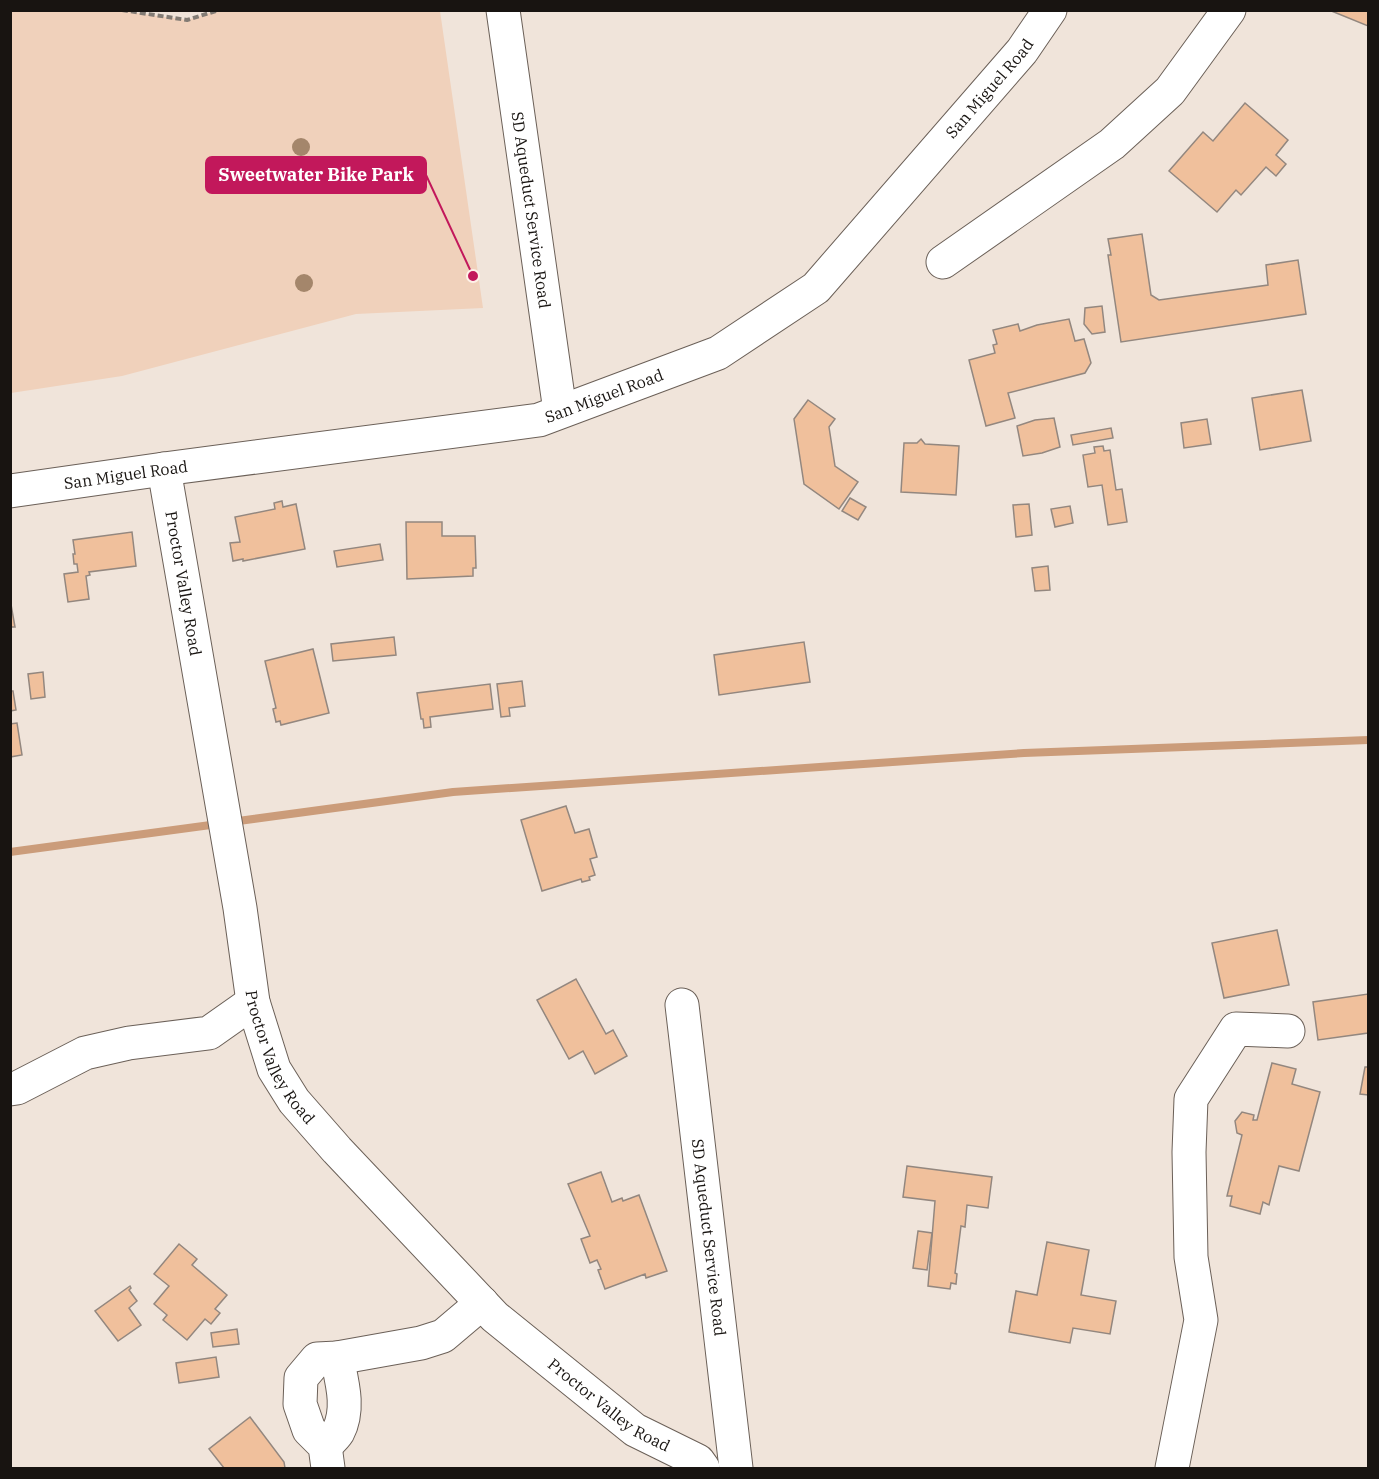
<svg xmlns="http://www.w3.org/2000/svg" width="1379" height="1479" viewBox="0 0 1379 1479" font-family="'IBM Plex Serif',serif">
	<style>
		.green { fill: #f0d1bb }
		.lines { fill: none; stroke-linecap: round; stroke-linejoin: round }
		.stream { stroke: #cb9c7a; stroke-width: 8 }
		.building { fill: #f0c09c; stroke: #93877f; stroke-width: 1.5 }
		.minor-casing { stroke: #6b6058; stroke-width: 35 }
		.path { stroke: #827b74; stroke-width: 4; stroke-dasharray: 6 3; stroke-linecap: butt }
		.minor { stroke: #fff; stroke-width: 33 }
		.tree { fill: #a4866b }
		.labels { text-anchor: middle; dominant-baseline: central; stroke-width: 4.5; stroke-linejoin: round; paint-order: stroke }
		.street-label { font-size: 16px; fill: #181411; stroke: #fef1e8 }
		.leader { fill: none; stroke: #c2185b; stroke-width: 2 }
		.callout-dot { fill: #c2185b; stroke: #fef1e8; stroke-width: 2 }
		.callout { fill: #c2185b; stroke: #c2185b; stroke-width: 2 }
		.callout-label { font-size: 18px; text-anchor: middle; font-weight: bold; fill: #fff }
	</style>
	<rect width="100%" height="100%" fill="#f0e4da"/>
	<path class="green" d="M122 11 187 20 219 10 440 11 483 308 356 314 122 376 11 393V11Z"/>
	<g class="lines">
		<g class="stream">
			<path d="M231 822 453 792 1024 753 1368 740"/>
			<path d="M10 852 218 824"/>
		</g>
	</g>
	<g class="building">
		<path d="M1329 10H1368V26Z"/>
		<path d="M1245 103 1288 140 1276 155 1286 164 1276 176 1266 167 1241 195 1236 190 1217 212 1169 171 1203 132 1213 141Z"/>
		<path d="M1142 234 1151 295 1159 300 1268 285 1266 265 1298 260 1306 314 1121 342 1108 255H1111L1108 239Z"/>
		<path d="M1102 306 1105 332 1092 334 1084 324 1085 308Z"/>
		<path d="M1069 319 1075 341 1084 339 1091 363 1085 373 1008 393 1015 418 986 426 969 360 995 353 993 345 997 344 993 330 1018 324 1020 331 1037 325Z"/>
		<path d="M1302 390 1311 441 1260 450 1252 398Z"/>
		<path d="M808 400 835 419 829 427 835 466 858 482 839 509 804 484 794 419Z"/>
		<path d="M1054 418 1060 447 1042 453 1023 456 1017 426 1035 420Z"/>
		<path d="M1207 419 1211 444 1184 448 1181 423Z"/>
		<path d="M1111 428 1113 438 1073 445 1071 435Z"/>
		<path d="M921 439 925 444 959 446 956 495 901 492 904 443H917Z"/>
		<path d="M1103 446 1104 451 1110 450 1116 490 1122 489 1127 522 1108 525 1102 485 1088 487 1083 455 1095 453 1094 447Z"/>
		<path d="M850 498 866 507 858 520 842 511Z"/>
		<path d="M282 501 283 507 296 504 305 549 243 561V559L233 561 230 543 240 542 235 517 275 509 274 503Z"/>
		<path d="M1029 504 1032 535 1016 537 1013 505Z"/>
		<path d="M1070 506 1073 523 1055 527 1051 509Z"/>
		<path d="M406 522H442V536H475L476 568H473V576L407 579Z"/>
		<path d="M132 532 136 566 89 572 90 575 86 576 89 599 68 602 64 574 78 572 77 564H74L73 554H75L73 540Z"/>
		<path d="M380 544 383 560 337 567 334 551Z"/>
		<path d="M1048 566 1050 590 1035 591 1032 568Z"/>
		<path d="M10 599 15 627H10Z"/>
		<path d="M394 637 396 655 333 661 331 644Z"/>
		<path d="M804 642 810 682 719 695 714 655Z"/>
		<path d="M313 649 329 713 281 725 280 721 276 722 273 709 276 708 265 661Z"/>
		<path d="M43 672 45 697 31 699 28 674Z"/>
		<path d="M522 681 525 706 509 708 510 716 501 717 497 684Z"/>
		<path d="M490 684 493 709 430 717 431 727 424 728 423 719H421L417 693Z"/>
		<path d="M10 691H13L16 710 10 711Z"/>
		<path d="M17 723 22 755 10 757V724Z"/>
		<path d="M566 806 575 833 589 829 597 857 590 859 595 875 589 877 590 880 582 882 581 879 542 891 521 820Z"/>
		<path d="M1277 930 1289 985 1224 998 1212 943Z"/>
		<path d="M576 979 606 1034 613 1030 627 1056 595 1074 583 1051 569 1059 537 1000Z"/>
		<path d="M1368 994V1033L1318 1040 1313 1002Z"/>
		<path d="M1272 1063 1296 1069 1292 1084 1320 1092 1299 1171 1279 1166 1269 1205 1263 1202 1260 1214 1230 1206 1232 1196H1227L1242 1135 1237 1133 1235 1121 1242 1112 1254 1115 1253 1120H1257Z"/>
		<path d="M1365 1067H1368V1095L1360 1094Z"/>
		<path d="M907 1166 992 1177 988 1208 967 1205 965 1227 961 1226 955 1273 957 1274 956 1284 951 1283 950 1289 928 1286 935 1201 903 1197Z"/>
		<path d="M601 1172 612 1202 622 1198 623 1201 639 1195 667 1271 646 1278 645 1274 605 1289 598 1270 601 1269 597 1260 590 1263 581 1239 590 1236 568 1184Z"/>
		<path d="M918 1231 932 1233 927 1270 913 1268Z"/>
		<path d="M1047 1242 1089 1250 1081 1295 1116 1301 1110 1334 1073 1328 1070 1343 1009 1332 1016 1291 1037 1295Z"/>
		<path d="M179 1244 197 1259 192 1265 227 1295 215 1309 220 1313 211 1324 205 1319 187 1340 163 1320 167 1315 154 1304 169 1286 154 1274Z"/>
		<path d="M130 1286 131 1288 129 1290 137 1301 129 1308 141 1325 118 1341 95 1311Z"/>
		<path d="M237 1329 239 1344 213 1347 211 1333Z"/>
		<path d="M216 1357 219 1377 179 1383 176 1363Z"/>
		<path d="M250 1417 284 1462 285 1468H224L209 1449Z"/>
	</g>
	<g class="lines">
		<defs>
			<g id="minor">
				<path id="s1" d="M503 10 560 411"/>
				<path d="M943 262 1112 144 1170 91 1229 10"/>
				<path id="s2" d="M164 469 240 908 253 1002 274 1069 294 1101 337 1150 495 1317 635 1430 698 1461 703 1468"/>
				<path id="s3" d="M10 491 164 469 539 420 718 353 816 288 1022 51 1050 10"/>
				<path id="s4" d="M682 1005 736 1468"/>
				<path d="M10 1089 17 1088 85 1053 129 1043 209 1033 253 1002"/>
				<path d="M325 1446C329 1442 335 1437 338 1432 350 1409 342 1382 337 1358"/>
				<path d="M328 1468 325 1446 309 1430 300 1404 301 1378 317 1359 337 1358 421 1343 443 1336 482 1303"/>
				<path d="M1172 1468 1201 1320 1191 1257 1189 1152 1191 1099 1236 1029 1288 1031"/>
			</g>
		</defs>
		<use href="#minor" class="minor-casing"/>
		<path class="path" d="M122 10 187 20 219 10"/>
		<use href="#minor" class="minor"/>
	</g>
	<g class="tree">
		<circle cx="301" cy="147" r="9"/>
		<circle cx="304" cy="283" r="9"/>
	</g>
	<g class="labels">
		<g class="street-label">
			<text stroke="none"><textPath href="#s3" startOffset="1107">San Miguel Road</textPath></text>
			<text stroke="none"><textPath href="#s1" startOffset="202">SD Aqueduct Service Road</textPath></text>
			<text stroke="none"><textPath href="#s3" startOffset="603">San Miguel Road</textPath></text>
			<text stroke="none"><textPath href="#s3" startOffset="117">San Miguel Road</textPath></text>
			<text stroke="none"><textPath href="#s2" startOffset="116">Proctor Valley Road</textPath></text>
			<text stroke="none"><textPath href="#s2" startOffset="602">Proctor Valley Road</textPath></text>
			<text stroke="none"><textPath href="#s4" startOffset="234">SD Aqueduct Service Road</textPath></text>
			<text stroke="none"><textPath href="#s2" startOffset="1088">Proctor Valley Road</textPath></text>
		</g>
	</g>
	<path class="leader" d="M473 276L426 175"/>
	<circle class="callout-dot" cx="473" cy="276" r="6"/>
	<rect class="callout" x="206" y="157" width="220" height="36" rx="6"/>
	<g class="callout-label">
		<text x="316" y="181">Sweetwater Bike Park</text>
	</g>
	<rect width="1379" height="1479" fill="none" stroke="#181411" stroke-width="24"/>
</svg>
